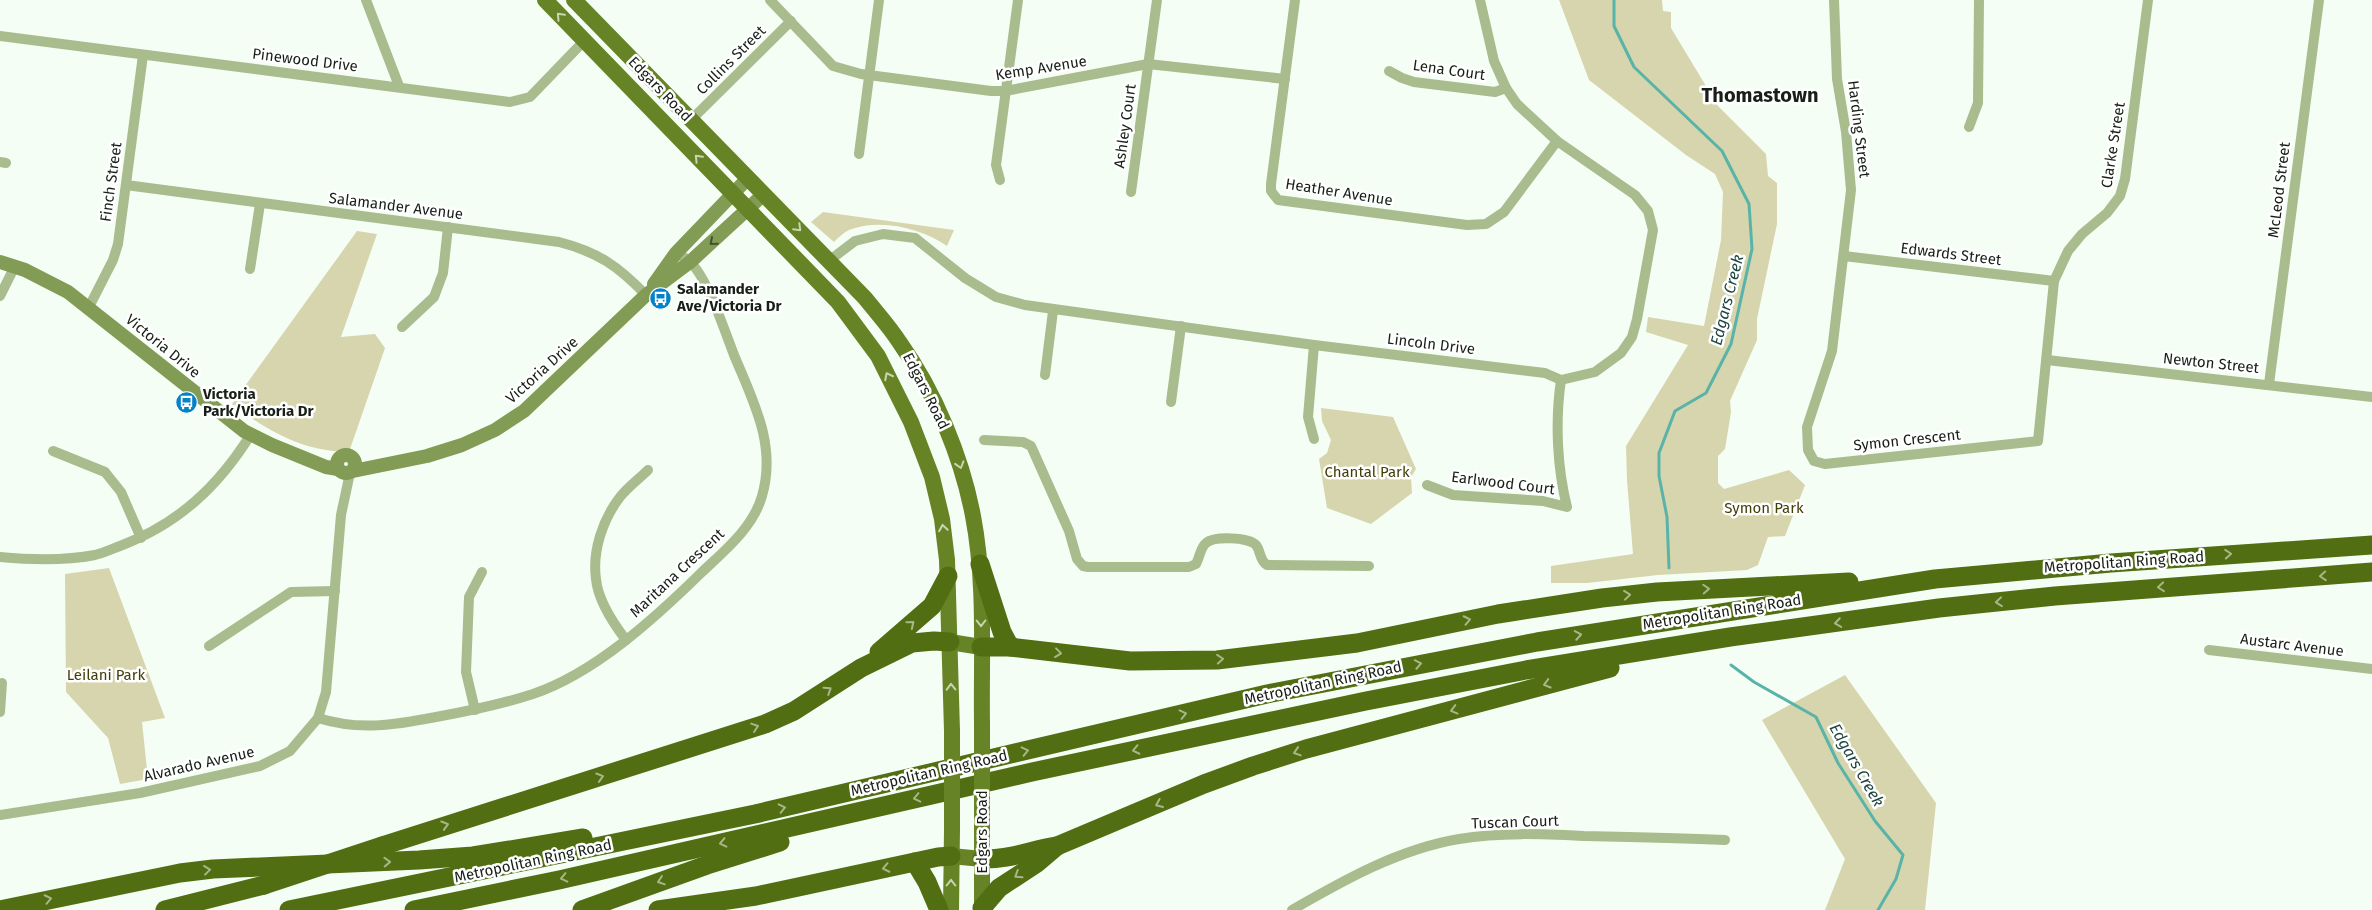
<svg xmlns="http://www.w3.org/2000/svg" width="2372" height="910" viewBox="0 0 2372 910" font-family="'Fira Sans',sans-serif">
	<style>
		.green { fill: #d6d5ad }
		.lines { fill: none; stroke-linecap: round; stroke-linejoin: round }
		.stream { stroke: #5ab3a8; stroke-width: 3 }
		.street { stroke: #a9bc8e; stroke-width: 10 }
		.secondary { stroke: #829c56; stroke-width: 14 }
		.primary { stroke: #668426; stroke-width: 16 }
		.highway { stroke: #526e12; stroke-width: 19 }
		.primary-bridge { stroke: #668426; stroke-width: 16 }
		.highway-bridge { stroke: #526e12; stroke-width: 19 }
		.oneway { stroke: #c9d4b3 }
		.oneway2 { stroke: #425130 }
		.oneway3 { stroke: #a8b688 }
		.labels { text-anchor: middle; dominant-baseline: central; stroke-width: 5; stroke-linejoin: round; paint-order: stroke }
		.street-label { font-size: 15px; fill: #171f17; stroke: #fff }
		.poi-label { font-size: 15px; font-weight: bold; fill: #171f17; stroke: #fff; text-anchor: start }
		.park-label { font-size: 15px; fill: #413e08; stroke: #fff }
		.water-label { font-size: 16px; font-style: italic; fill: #1d4641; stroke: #fff }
		.district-label { font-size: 20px; font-weight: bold; fill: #171f17; stroke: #fff }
	</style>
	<rect width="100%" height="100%" fill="#f5fef5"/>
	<g class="green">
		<path d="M1559 0H1662L1663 11 1671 12V28L1718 106 1766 154 1768 176 1777 183V224L1757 319V340L1730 401 1731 412 1725 449 1718 456V483L1724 489 1789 470 1805 485 1785 536 1768 537 1758 565 1747 570 1658 575 1587 583H1551V566L1633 554 1627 480 1626 446 1688 345 1646 332 1648 317 1704 326 1721 240 1723 192 1715 174 1686 155 1589 80Z"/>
		<path d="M823 212 954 230 947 246C921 228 880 218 849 230 843 233 838 238 834 242L811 222Z"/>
		<path d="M357 231 377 234 341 337 375 334 385 348 349 452C304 452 267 431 232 404Z"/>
		<path d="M1321 408 1393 417 1416 469 1411 477 1412 493 1371 524 1327 508 1319 459 1327 453 1331 440 1322 421Z"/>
		<path d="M109 568 165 718 142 722 148 779 120 784 108 738 66 692 65 574Z"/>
		<path d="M1845 675 1936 803 1925 910H1825L1845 859 1762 720Z"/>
	</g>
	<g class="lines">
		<g class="stream">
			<path d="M1614 0V26L1634 67 1722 151 1749 204 1752 249 1731 344 1706 393 1675 411 1659 453V476L1667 517 1669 568"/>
			<path d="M1731 665 1754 682 1816 717 1838 763 1875 821 1903 855 1896 879 1878 910"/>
		</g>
		<g class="street">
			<path d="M366 0 399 86"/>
			<path d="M770 0 833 66 861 74 991 91H1005L1148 64 1285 79"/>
			<path d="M1295 0 1271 184V191L1278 200 1467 225 1486 224 1504 212 1557 141"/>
			<path d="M1834 0 1837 79 1846 132 1851 190 1832 351 1807 427 1808 450 1814 461 1825 464 2038 441 2054 281 2068 251 2082 234 2107 213 2120 196 2125 179 2148 0"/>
			<path d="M0 36 510 102 530 97 584 41"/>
			<path d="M1389 71 1402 78 1414 82 1495 92 1506 88"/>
			<path d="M691 120 791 21"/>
			<path d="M1969 127 1978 103 1979 0"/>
			<path d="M859 154 879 0"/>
			<path d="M0 162 6 163"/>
			<path d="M1000 180 996 165 1018 0"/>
			<path d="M126 185 559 242C598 252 618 266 646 295"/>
			<path d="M1131 192 1157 0"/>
			<path d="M1844 256 2054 281"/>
			<path d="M830 260 855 241 883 234 915 238 965 278 996 297 1025 305 1314 345 1545 373 1561 380 1595 372 1621 353 1632 337 1637 319 1653 230 1648 211 1635 195 1557 141 1517 104 1506 88 1494 61 1480 0"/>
			<path d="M250 269 260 204"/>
			<path d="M0 296 15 266"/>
			<path d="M89 307 113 260 118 244 143 55"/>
			<path d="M402 327 434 297 443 273 448 227"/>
			<path d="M2047 360 2372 397"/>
			<path d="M1045 375 1053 311"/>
			<path d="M2269 384 2319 0"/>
			<path d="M1171 402 1181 326"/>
			<path d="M1314 439 1308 417 1314 345"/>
			<path d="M984 440 1023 442 1031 446 1069 531 1077 559 1083 566 1088 567H1189L1196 564C1200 557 1200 548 1206 543 1214 536 1249 537 1256 545 1261 551 1259 560 1267 565L1369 566"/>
			<path d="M53 451 105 472 121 492 141 538"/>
			<path d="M1427 485 1453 495 1543 501 1567 507C1557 467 1555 421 1561 380"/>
			<path d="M0 557C32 560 64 561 95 555 103 553 112 549 120 546 178 524 218 487 251 434"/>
			<path d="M626 640C613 623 598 601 596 579 592 551 603 519 620 497 628 487 639 479 648 470"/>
			<path d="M209 646 291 592 335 591"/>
			<path d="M2209 650 2372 669"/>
			<path d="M475 710 466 672 469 597 482 572"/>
			<path d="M0 712 2 683"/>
			<path d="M318 718C360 731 394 725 436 717 469 711 502 704 533 694 595 673 655 618 701 573 724 551 753 528 762 496 777 445 753 401 734 355 725 332 707 276 689 261 686 258 680 255 676 253"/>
			<path d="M0 815 140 793 260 766 290 751 318 718 326 692 341 515 350 473"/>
			<path d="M1292 910C1344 880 1399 849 1459 839 1501 832 1542 834 1584 836 1631 837 1678 838 1725 840"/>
		</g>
		<g class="secondary">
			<path d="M0 262 25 270 68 292 244 431 272 445 326 467 338 469"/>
			<path d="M654 284 676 253 748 178"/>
			<circle cx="346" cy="464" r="9"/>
			<path d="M353 471 427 456 462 445 495 430 524 411 646 295 690 262 764 194"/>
		</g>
		<g class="primary">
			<path d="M545 0 838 302 878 356 911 422 932 477 942 519 947 560 952 731"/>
			<path d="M574 0 865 298C877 313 890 327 900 343 935 392 962 458 973 516 986 584 981 656 982 724"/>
			<path d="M950 642 981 647"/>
			<path d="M982 817V910"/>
			<path d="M951 856 982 859"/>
			<path d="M951 910 952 829"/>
		</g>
		<g class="highway">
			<path d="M980 564 1002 632 1010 647"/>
			<path d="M981 647H1010L1130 661 1217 660 1357 643 1498 614 1602 598 1657 592 1849 582"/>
			<path d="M879 652 932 606 948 576"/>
			<path d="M382 846 765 724 794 711 861 668 912 643 934 641 950 642"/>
			<path d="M982 859C1008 860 1031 850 1057 846L1204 784 1253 766 1306 749 1610 668"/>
			<path d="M915 862 927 882 939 910"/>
			<path d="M982 908 999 888 1037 863 1057 846"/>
			<path d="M0 910 180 873 213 869 419 860 473 856 583 838"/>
			<path d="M165 910 264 885"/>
			<path d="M289 910 755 814 1267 694 1537 642 1935 579 2111 563 2372 545"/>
			<path d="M414 910 559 880 1032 772 1366 701 1526 670 1730 637 1939 608 2055 596 2372 572"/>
			<path d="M582 910 707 865 780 842"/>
			<path d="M658 910 756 896 938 857 951 856"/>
		</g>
		<g class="primary-bridge">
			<path d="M982 817V724"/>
			<path d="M952 829V731"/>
		</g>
		<path class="highway-bridge" d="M264 885 382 846"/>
	</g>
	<defs><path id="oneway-chevron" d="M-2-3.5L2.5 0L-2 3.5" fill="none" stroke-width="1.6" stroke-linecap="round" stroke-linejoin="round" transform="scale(1.25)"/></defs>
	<g class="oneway">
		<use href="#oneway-chevron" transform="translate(560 16) rotate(-133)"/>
		<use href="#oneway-chevron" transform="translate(698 158) rotate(-134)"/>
		<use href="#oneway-chevron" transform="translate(798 228) rotate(45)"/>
		<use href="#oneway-chevron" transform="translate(888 376) rotate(-117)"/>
		<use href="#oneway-chevron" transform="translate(960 465) rotate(73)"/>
		<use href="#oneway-chevron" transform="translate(943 528) rotate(-99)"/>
		<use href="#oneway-chevron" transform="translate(981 623) rotate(90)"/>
		<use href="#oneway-chevron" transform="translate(951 687) rotate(-91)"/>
		<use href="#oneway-chevron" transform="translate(951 883) rotate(-90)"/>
	</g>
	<use class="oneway2" href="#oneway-chevron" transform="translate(713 242) rotate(139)"/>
	<g class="oneway3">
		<use href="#oneway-chevron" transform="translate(2228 554) rotate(-4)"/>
		<use href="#oneway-chevron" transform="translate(2323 576) rotate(176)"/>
		<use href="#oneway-chevron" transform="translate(2161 587) rotate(175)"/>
		<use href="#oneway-chevron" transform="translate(1706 589) rotate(-3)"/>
		<use href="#oneway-chevron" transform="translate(1627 595) rotate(-6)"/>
		<use href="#oneway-chevron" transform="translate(1999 602) rotate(174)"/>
		<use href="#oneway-chevron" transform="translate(1467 620) rotate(-12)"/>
		<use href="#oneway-chevron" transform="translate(1838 623) rotate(171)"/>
		<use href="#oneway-chevron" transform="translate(911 624) rotate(-39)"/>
		<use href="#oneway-chevron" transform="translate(1578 635) rotate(-10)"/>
		<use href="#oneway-chevron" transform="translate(1058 653) rotate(7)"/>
		<use href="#oneway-chevron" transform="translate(1220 659) rotate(-5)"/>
		<use href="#oneway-chevron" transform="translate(1418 664) rotate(-11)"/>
		<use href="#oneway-chevron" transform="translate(1547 684) rotate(164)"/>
		<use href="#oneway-chevron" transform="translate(828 690) rotate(-33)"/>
		<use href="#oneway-chevron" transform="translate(1454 710) rotate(165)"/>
		<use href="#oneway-chevron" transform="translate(1183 714) rotate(-13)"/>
		<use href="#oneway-chevron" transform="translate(755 727) rotate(-19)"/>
		<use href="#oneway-chevron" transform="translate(1136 750) rotate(168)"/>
		<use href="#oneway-chevron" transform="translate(1025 751) rotate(-13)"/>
		<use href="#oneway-chevron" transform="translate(1297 752) rotate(162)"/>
		<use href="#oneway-chevron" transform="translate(600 777) rotate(-17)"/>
		<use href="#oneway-chevron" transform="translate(917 798) rotate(167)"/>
		<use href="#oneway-chevron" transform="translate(1159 804) rotate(157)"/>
		<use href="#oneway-chevron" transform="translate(782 808) rotate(-13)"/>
		<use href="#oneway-chevron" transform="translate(445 825) rotate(-17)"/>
		<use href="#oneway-chevron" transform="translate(723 843) rotate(167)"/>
		<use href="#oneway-chevron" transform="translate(387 862) rotate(-2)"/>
		<use href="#oneway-chevron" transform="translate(886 868) rotate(168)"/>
		<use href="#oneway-chevron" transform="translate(207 870) rotate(-7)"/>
		<use href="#oneway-chevron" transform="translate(1018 875) rotate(147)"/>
		<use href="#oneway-chevron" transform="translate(564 878) rotate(167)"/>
		<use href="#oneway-chevron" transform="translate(661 881) rotate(161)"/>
		<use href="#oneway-chevron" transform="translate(48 899) rotate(-12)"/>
	</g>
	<defs>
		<symbol id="bus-disc" viewBox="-11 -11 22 22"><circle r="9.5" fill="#0382ca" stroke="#fff"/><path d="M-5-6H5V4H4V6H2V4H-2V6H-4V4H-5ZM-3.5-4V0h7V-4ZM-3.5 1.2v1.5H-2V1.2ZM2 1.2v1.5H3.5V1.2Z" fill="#fff"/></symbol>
	</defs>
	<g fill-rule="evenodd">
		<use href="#bus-disc" x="648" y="286" width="25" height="25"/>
		<use href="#bus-disc" x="174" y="390" width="25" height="25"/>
	</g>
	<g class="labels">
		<g class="street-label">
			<text transform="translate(305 60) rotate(7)">Pinewood Drive</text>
			<text transform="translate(731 60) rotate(-45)">Collins Street</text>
			<text transform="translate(1041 68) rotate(-9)">Kemp Avenue</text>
			<text transform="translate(1449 70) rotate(8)">Lena Court</text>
			<text transform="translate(660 89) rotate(46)">Edgars Road</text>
			<text transform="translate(1125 126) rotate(-82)">Ashley Court</text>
			<text transform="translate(1859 129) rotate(83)">Harding Street</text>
			<text transform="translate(2113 145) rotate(-81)">Clarke Street</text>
			<text transform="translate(111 182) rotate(-82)">Finch Street</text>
			<text transform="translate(2279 190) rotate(-83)">McLeod Street</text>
			<text transform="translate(1339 192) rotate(9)">Heather Avenue</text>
			<text transform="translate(396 206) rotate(7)">Salamander Avenue</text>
			<text transform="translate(1951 254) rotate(7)">Edwards Street</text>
			<text transform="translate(1431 344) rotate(7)">Lincoln Drive</text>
			<text transform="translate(163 346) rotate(39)">Victoria Drive</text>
			<text transform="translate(2211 363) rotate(6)">Newton Street</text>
			<text transform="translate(542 370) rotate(-42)">Victoria Drive</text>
			<text transform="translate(926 391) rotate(63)">Edgars Road</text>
			<text transform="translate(1907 440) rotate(-6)">Symon Crescent</text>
			<text transform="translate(1503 483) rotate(7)">Earlwood Court</text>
			<text transform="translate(2124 562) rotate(-4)">Metropolitan Ring Road</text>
			<text transform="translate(677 573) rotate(-43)">Maritana Crescent</text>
			<text transform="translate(1722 612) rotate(-9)">Metropolitan Ring Road</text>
			<text transform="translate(2292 645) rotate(7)">Austarc Avenue</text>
			<text transform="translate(1323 683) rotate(-12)">Metropolitan Ring Road</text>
			<text transform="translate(199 764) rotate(-13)">Alvarado Avenue</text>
			<text transform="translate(929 773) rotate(-13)">Metropolitan Ring Road</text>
			<text transform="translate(1515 822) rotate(-2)">Tuscan Court</text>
			<text transform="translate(982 832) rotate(-90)">Edgars Road</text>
			<text transform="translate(533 861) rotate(-12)">Metropolitan Ring Road</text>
		</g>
		<g class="poi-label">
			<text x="677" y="289">Salamander<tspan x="677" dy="17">Ave/Victoria Dr</tspan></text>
			<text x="203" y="394">Victoria<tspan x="203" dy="17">Park/Victoria Dr</tspan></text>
		</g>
		<g class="park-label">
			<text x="1367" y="472">Chantal Park</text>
			<text x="1764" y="508">Symon Park</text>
			<text x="106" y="675">Leilani Park</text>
		</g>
		<g class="water-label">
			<text transform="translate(1727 300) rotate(-76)">Edgars Creek</text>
			<text transform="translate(1857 765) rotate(60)">Edgars Creek</text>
		</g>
		<g class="district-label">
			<text x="1760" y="95">Thomastown</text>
		</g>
	</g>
</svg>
